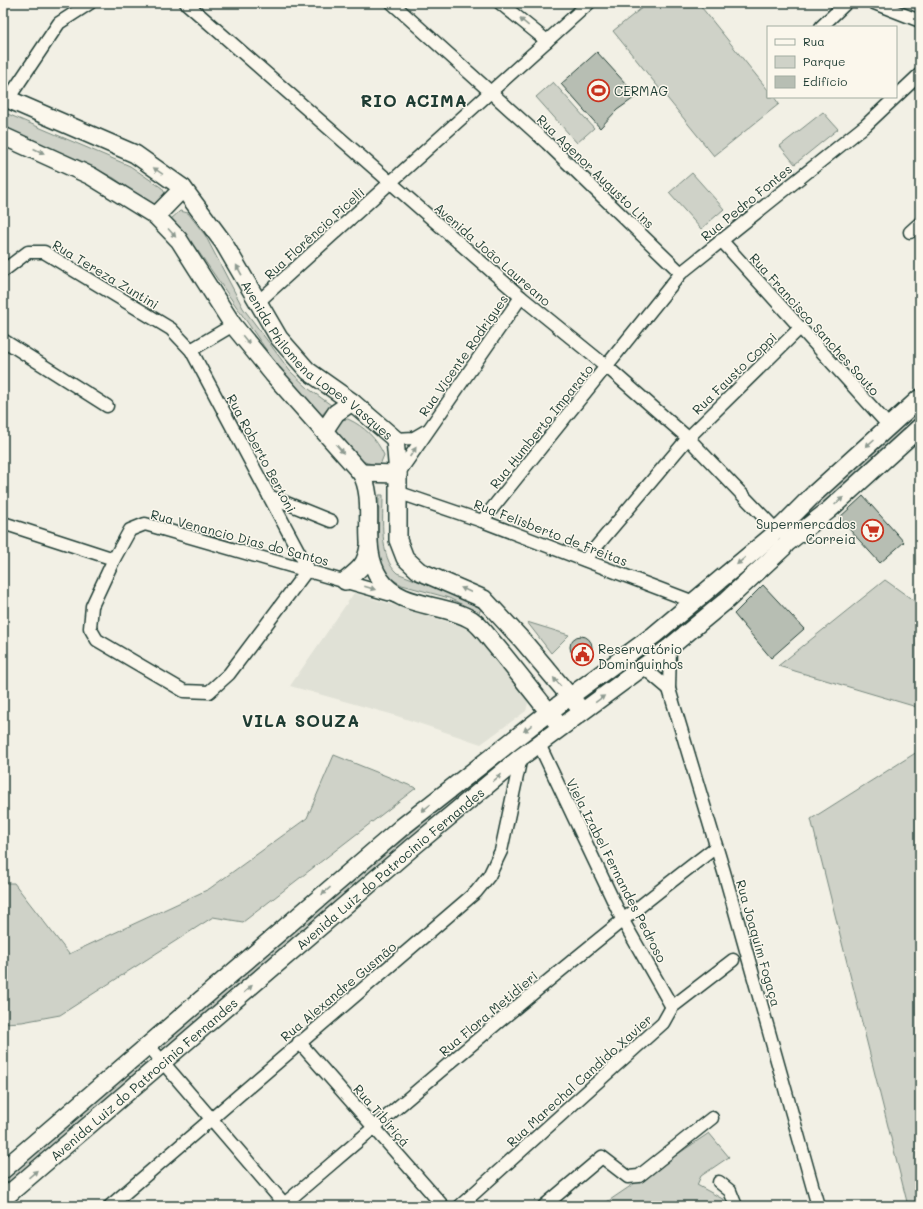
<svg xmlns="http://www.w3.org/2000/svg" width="923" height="1209" viewBox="0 0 923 1209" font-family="Mali,sans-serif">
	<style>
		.built { fill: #e0e1d6 }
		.green { fill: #cfd2c8; stroke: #77887e }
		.building { fill: #b7beb3; stroke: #1f3d34 }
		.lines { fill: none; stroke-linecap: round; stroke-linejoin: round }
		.street-casing { stroke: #1f3d34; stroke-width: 15 }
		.secondary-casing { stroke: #1f3d34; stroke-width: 20 }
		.street { stroke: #fbf7ec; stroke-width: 12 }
		.secondary { stroke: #fbf7ec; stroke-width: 17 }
		.oneway { fill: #8d9a90 }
		.labels { text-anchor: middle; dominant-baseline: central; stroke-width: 3; stroke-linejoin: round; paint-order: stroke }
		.poi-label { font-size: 13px; fill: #1f3d34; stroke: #fbf7ec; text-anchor: start }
		.street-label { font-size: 13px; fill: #1f3d34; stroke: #fbf7ec }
		.district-label { font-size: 17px; font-weight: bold; letter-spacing: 1px; fill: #1f3d34; stroke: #fbf7ec }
	</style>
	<rect width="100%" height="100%" fill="#f2f0e5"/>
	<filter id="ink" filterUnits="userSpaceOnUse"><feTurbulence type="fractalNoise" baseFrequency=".025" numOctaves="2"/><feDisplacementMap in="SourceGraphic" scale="8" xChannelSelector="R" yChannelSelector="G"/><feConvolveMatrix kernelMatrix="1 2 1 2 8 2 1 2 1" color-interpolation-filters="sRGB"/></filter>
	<g filter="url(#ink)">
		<path class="built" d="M354 593 471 629 526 697 528 703 526 711 481 744 394 715 290 686Z"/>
		<g class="green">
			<path d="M648 3H698L768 90V97H774L779 104 714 156 613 31Z"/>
			<path d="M553 82 594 128 577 143 536 97Z"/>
			<path d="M3 112 130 166 162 188 167 197 156 208 114 178 78 160 3 130Z"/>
			<path d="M823 112 838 129 795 164 780 146Z"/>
			<path d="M692 173 724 209 701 229 669 193Z"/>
			<path d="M180 211 188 213 205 235 243 308 290 371 309 389 331 405 320 417 276 364 198 251 171 222V219Z"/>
			<path d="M920 408V416L795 530H791V527Z"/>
			<path d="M348 419C365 427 376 438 384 455L380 465C354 463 350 451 335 433V426L341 420Z"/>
			<path d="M379 495H383C383 517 379 558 397 573L467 600 481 609 479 613 449 598 402 585 383 574 378 563Z"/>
			<path d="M771 547 721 599 585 700V695Z"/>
			<path d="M885 580 920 605V708L778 666Z"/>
			<path d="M527 622 569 635 551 653Z"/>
			<path d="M551 719 557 727 166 1052 160 1044 425 821Z"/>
			<path d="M917 752H920V1206H908L811 819Z"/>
			<path d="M334 755 416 788 243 922 213 917 60 1015 22 1022 3 1023V883H14L69 954 209 889 307 818Z"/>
			<path d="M141 1059 148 1069 3 1195V1180Z"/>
			<path d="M709 1133 729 1157 701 1176 697 1185 730 1203V1206H601Z"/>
		</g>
		<g class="building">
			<path d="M597 52 637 96 617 110 600 128 561 84Z"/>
			<path d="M863 496 904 542 880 563 839 518Z"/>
			<path d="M763 585 804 629 771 658 734 614Z"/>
			<circle cx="581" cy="647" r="11"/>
		</g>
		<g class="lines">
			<defs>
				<g id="street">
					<path d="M186 3 521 297 606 366 688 438 777 531"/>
					<path d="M392 3 547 143 681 273"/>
					<path d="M500 3 547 41"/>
					<path d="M874 3 920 21"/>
					<path d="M821 27 846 3"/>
					<path d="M8 99 59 23 90 3"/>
					<path d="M910 232 920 223"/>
					<path d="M721 240 889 426"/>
					<path d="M3 271 28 252H44L171 329 191 350 308 569 229 674 209 692 184 691 97 640 90 628 92 606 114 559 130 530 145 524 395 596"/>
					<path d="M257 303 589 3"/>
					<path d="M3 340 107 406"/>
					<path d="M191 350 233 325"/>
					<path d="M395 439 414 438 426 431"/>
					<path d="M398 474 521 297"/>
					<path d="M397 492 482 521 694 602"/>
					<path d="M269 496 331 521"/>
					<path d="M482 521 681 273 866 125 920 74"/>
					<path d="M3 523 114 559"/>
					<path d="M585 560 688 438 800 328"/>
					<path d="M670 647 669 689 724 872 818 1206"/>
					<path d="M643 667 669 689"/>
					<path d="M539 744 622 919 672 1007"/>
					<path d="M299 1042 443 1206"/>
					<path d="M148 1045 286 1206"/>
					<path d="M719 1182 730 1191 736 1206"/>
					<path d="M110 1206 476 892 489 876 501 851 521 757"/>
					<path d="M282 1206C425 1084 567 961 716 847"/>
					<path d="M460 1206 663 1023 672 1007 733 960"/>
					<path d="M544 1206 602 1157 628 1177 639 1176 712 1118"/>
				</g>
				<g id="secondary">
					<path id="s1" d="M3 97 135 154 183 188 223 242 279 338 308 371 352 402 395 439 398 474V540L405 558 419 571 484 599 523 641 577 705"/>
					<path d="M3 136 91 176 156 216 179 240 233 325 273 374 361 473C378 502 358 547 380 579 400 609 443 602 472 620 481 626 489 638 496 646 516 670 535 695 555 720"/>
					<path d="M156 216 183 188"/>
					<path d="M324 431 336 413 352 402"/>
					<path d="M361 473 398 474"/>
					<path d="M777 531 814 494 920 398"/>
					<path d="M787 543 829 510 920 427"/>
					<path d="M345 581C360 569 366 565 369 546"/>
					<path d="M3 1170 402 827 549 712 654 635 771 537"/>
					<path id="s2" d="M3 1199 414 846 521 757 670 647 727 600 784 547"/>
				</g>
			</defs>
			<use href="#street" class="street-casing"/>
			<use href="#secondary" class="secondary-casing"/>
			<use href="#street" class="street"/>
			<use href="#secondary" class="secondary"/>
		</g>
		<defs><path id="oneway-solid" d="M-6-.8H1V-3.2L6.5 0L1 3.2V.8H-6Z"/></defs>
		<g class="oneway">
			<use href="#oneway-solid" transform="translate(524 22) rotate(-141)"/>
			<use href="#oneway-solid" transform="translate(39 151) rotate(25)"/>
			<use href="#oneway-solid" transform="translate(158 171) rotate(-145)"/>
			<use href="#oneway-solid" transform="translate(172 233) rotate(48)"/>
			<use href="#oneway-solid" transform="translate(239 270) rotate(-119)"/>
			<use href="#oneway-solid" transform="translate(246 340) rotate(51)"/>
			<use href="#oneway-solid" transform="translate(870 443) rotate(138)"/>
			<use href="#oneway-solid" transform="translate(340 449) rotate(49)"/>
			<use href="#oneway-solid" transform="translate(413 452) rotate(-56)"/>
			<use href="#oneway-solid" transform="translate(839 501) rotate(-42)"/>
			<use href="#oneway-solid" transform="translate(741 561) rotate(140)"/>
			<use href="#oneway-solid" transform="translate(370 588) rotate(17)"/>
			<use href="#oneway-solid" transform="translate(466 590) rotate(-156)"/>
			<use href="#oneway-solid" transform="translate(557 682) rotate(-130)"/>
			<use href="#oneway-solid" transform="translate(600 699) rotate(-36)"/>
			<use href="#oneway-solid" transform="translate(528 728) rotate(142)"/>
			<use href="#oneway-solid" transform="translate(497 778) rotate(-40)"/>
			<use href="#oneway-solid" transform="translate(426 808) rotate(142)"/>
			<use href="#oneway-solid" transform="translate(326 891) rotate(139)"/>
			<use href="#oneway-solid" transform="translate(248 989) rotate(-41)"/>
			<use href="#oneway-solid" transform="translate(33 1174) rotate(-41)"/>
		</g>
	</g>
	<defs>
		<symbol id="stadium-ring" viewBox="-11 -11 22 22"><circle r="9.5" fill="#fbf7ec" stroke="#c8321e" stroke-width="1.5"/><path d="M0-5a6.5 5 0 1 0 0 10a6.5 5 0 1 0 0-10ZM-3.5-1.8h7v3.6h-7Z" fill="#c8321e"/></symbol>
		<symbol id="supermarket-ring" viewBox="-11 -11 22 22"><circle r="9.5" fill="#fbf7ec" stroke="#c8321e" stroke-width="1.5"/><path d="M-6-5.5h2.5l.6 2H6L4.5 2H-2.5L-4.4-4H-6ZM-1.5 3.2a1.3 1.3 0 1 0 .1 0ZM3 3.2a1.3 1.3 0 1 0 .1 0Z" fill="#c8321e"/></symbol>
		<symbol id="civic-ring" viewBox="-11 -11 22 22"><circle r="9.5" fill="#fbf7ec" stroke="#c8321e" stroke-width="1.5"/><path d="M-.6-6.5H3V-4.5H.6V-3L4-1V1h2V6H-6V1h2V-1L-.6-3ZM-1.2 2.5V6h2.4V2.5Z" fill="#c8321e"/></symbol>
	</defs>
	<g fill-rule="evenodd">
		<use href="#stadium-ring" x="586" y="78" width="25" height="25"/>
		<use href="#supermarket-ring" x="860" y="518" width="25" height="25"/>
		<use href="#civic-ring" x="570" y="642" width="25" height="25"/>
	</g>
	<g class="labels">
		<g class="poi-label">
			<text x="614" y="90">CERMAG</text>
			<text x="856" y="523" text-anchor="end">Supermercados<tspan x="856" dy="15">Correia</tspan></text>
			<text x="598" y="648">Reservatório<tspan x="598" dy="15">Dominguinhos</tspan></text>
		</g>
		<g class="street-label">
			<text transform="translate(596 171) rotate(44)">Rua Agenor Augusto Lins</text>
			<text transform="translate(746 202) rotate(-39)">Rua Pedro Fontes</text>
			<text transform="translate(314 233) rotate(-42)">Rua Florêncio Picelli</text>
			<text transform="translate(493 254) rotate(41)">Avenida João Laureano</text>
			<text transform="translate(106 274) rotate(31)">Rua Tereza Zuntini</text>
			<text transform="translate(815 324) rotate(48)">Rua Francisco Sanches Souto</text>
			<text transform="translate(463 355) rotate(-55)">Rua Vicente Rodrigues</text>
			<text stroke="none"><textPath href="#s1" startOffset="423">Avenida Philomena Lopes Vasques</textPath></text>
			<text transform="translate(734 373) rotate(-44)">Rua Fausto Coppi</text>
			<text transform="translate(541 426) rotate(-51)">Rua Humberto Imparato</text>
			<text transform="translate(262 453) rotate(62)">Rua Roberto Bertoni</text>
			<text transform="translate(551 532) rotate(21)">Rua Felisberto de Freitas</text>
			<text transform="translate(240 537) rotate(15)">Rua Venancio Dias do Santos</text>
			<text stroke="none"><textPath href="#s2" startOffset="509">Avenida Luiz do Patrocinio Fernandes</textPath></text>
			<text transform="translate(617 870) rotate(63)">Viela Izabel Fernandes Pedroso</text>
			<text transform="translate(759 943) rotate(74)">Rua Joaquim Fogaça</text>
			<text transform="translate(338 991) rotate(-40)">Rua Alexandre Gusmão</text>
			<text transform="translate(488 1013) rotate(-40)">Rua Flora Metidieri</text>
			<text stroke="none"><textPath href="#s2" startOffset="185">Avenida Luiz do Patrocinio Fernandes</textPath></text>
			<text transform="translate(579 1080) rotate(-42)">Rua Marechal Candido Xavier</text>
			<text transform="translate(382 1115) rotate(49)">Rua Tibiriçá</text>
		</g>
		<g class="district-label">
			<text x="414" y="100">RIO ACIMA</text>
			<text x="301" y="720">VILA SOUZA</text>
		</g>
	</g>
	<rect width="923" height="1209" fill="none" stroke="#fbf7ec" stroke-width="16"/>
	<rect x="8" y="8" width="907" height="1193" fill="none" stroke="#1f3d34" stroke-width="1.5" filter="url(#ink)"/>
	<rect x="767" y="26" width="130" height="72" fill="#fbf7ec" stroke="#a3ada2"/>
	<rect x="775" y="39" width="20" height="6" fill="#fbf7ec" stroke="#a3ada2"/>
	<text x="803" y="46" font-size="12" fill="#1f3d34">Rua</text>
	<rect x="775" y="56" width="20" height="12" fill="#cfd2c8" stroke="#a3ada2"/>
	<text x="803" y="66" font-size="12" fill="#1f3d34">Parque</text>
	<rect x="775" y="76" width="20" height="12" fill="#b7beb3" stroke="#a3ada2"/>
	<text x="803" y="86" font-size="12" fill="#1f3d34">Edifício</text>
</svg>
